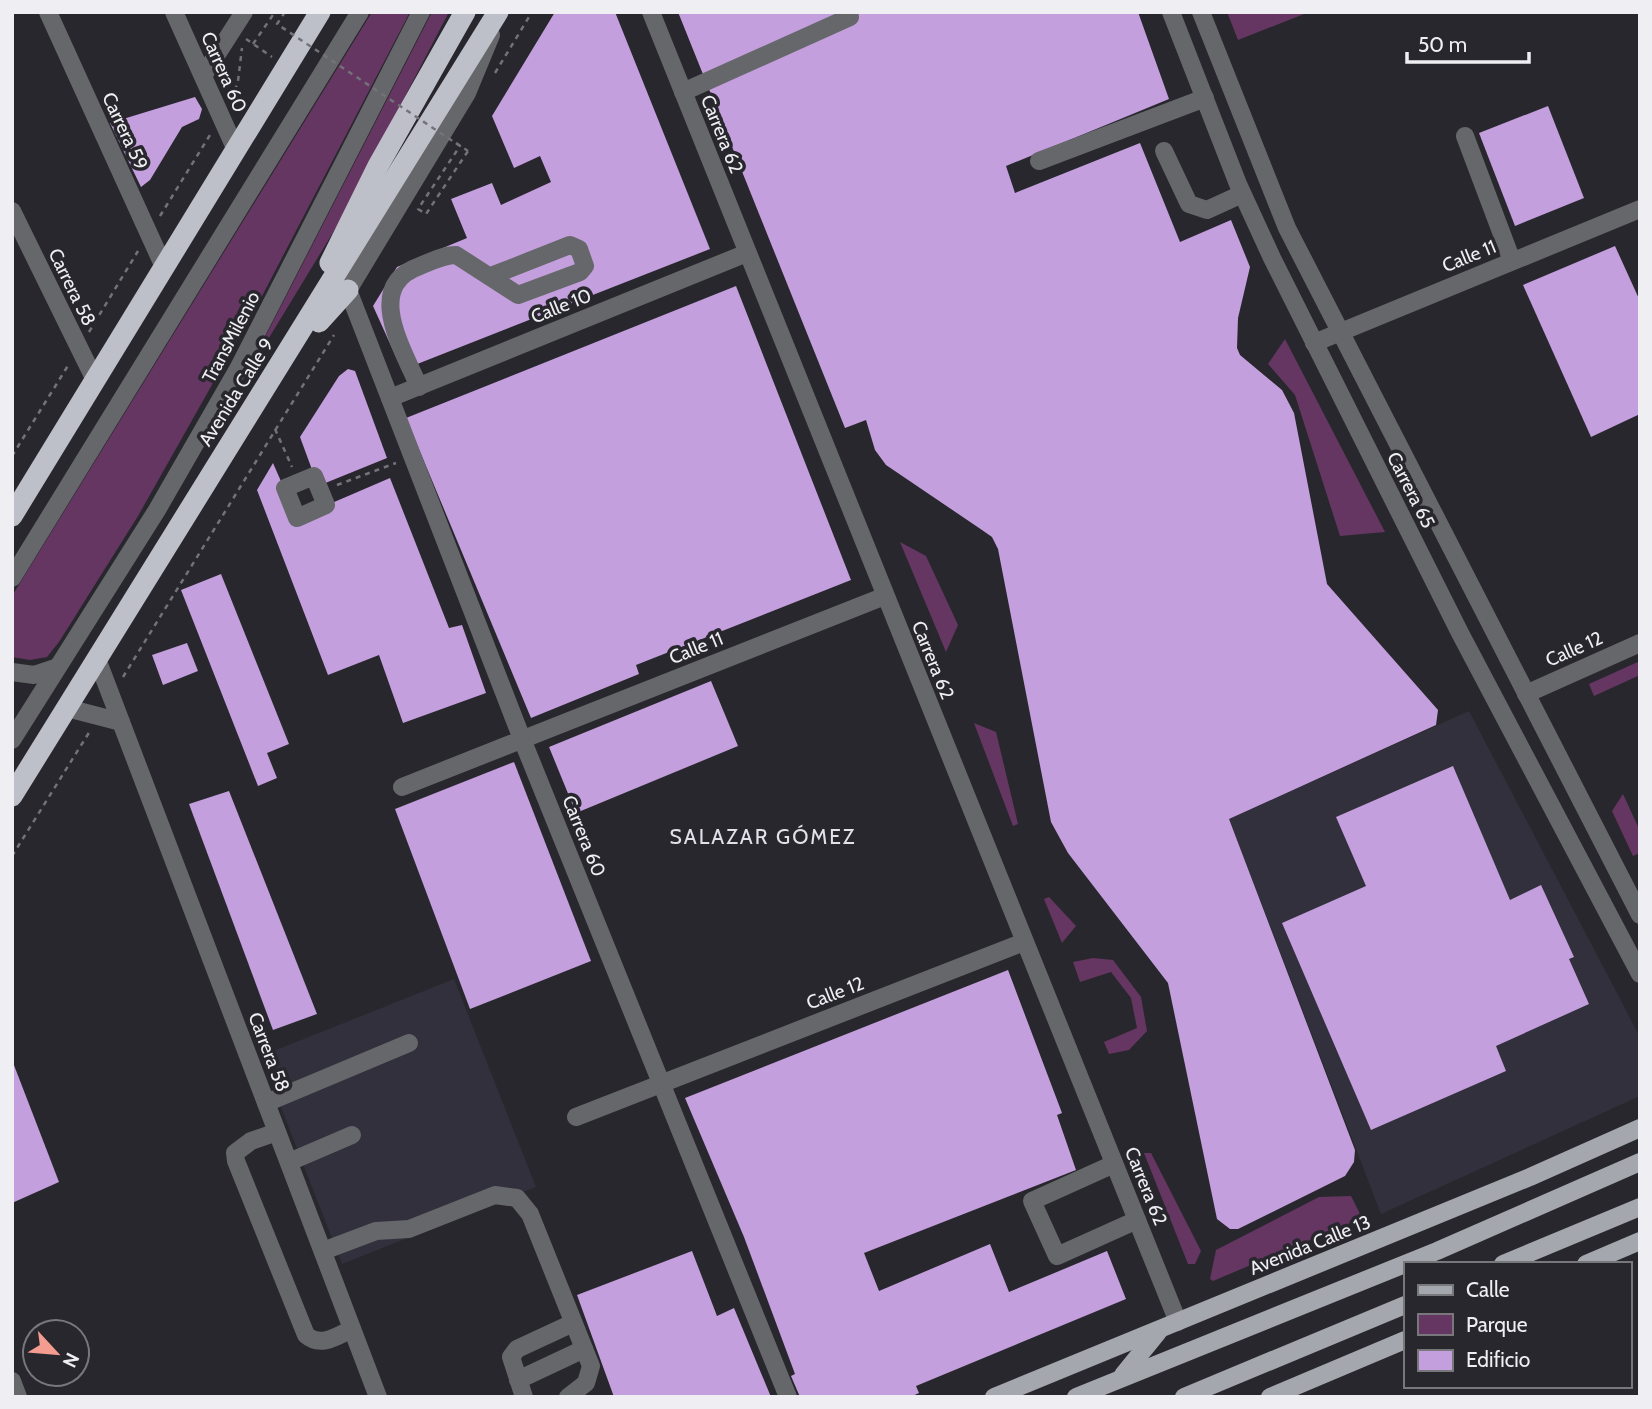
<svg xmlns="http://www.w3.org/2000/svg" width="1652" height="1409" viewBox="0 0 1652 1409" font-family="Cabin,sans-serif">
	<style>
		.built { fill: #32303c }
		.green { fill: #653661 }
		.building { fill: #c49fdd }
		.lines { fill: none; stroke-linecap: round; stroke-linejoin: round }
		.path { stroke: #737278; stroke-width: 2.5; stroke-dasharray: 5 5; stroke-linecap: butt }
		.minor { stroke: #66676b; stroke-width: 18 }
		.major { stroke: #a5a7ae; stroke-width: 18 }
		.highway { stroke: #bec0c9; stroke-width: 21 }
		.path-bridge { stroke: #737278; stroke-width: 2.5; stroke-dasharray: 5 5; stroke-linecap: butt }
		.labels { text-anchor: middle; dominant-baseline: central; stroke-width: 7; stroke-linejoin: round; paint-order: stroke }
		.street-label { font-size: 19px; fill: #efeff3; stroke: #28272d }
		.neighbourhood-label { font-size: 21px; letter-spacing: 2px; fill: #e2e1ea; stroke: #28272d }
	</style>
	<rect width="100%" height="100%" fill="#28272d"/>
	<g class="built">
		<path d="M1469 711 1640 1037V1096L1381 1214 1229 819Z"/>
		<path d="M454 979 536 1187 342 1264 261 1056Z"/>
	</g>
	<g class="green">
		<path d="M372 12H410L261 298 138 516 59 642 47 657 30 660 12 657V596Z"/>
		<path d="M432 12H449L340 221 241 384Z"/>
		<path d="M1227 12H1303L1304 14 1238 40Z"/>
		<path d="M1285 339 1385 532 1340 536 1295 395 1268 364Z"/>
		<path d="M900 542 926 556 958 625 946 652Z"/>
		<path d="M1640 661V675L1594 696 1589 684Z"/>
		<path d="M974 723 996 732 1018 824 1013 826Z"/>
		<path d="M1623 794 1640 831V853L1633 856 1612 811Z"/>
		<path d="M1049 897 1076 926 1062 943 1044 899Z"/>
		<path d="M1093 958 1113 960 1141 997 1147 1031 1129 1050 1109 1054 1104 1042 1137 1028 1131 998 1111 972 1080 982 1073 962Z"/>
		<path d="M1144 1153H1151L1201 1251 1195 1264H1188Z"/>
		<path d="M1351 1196 1362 1218 1213 1281 1210 1279 1216 1250 1319 1197Z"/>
	</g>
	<g class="building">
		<path d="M555 12H615L710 249 402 370 373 306 397 267 467 238 451 199 492 183 501 205 551 182 540 156 514 168 492 116Z"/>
		<path d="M678 12H1138L1169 99 1006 166 1015 193 1140 143 1180 242 1231 220 1250 267 1238 318 1237 348 1240 355 1282 390 1294 413 1327 584 1438 710 1436 725 1229 819 1355 1150 1354 1162 1345 1176 1238 1229H1230L1217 1219 1168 983 1068 853 1051 822 998 549 992 537 982 530 886 465 875 450 866 420 845 428Z"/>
		<path d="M195 97 202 109 199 119 182 127 150 180 141 187 110 123Z"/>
		<path d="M1548 106 1584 198 1515 226 1479 133Z"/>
		<path d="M1615 246 1640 301V414L1591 437 1523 285Z"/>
		<path d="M736 286 851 580 636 665 639 674 531 718 406 418Z"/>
		<path d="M348 369 355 371 387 458 318 486 300 437 339 376Z"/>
		<path d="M273 463 297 518 390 478 449 628 462 625 486 693 403 723 379 655 328 675 257 490Z"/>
		<path d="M221 574 289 744 267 753 277 778 258 786 181 590Z"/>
		<path d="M187 643 198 671 163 685 152 655Z"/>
		<path d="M711 681 738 746 576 813 549 747Z"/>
		<path d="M514 762 591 961 470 1009 395 809Z"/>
		<path d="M1453 766 1510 900 1541 885 1574 957 1569 959 1589 1004 1496 1046 1506 1071 1371 1130 1282 923 1366 886 1336 817Z"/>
		<path d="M229 791 317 1014 273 1030 189 804Z"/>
		<path d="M1008 970 1062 1113 1057 1115 1076 1170 864 1253 879 1291 990 1244 1009 1292 1107 1251 1126 1299 916 1386 919 1393 910 1397H800L791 1376 795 1374 744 1237 685 1098Z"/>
		<path d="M12 1060 59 1182 12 1203Z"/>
		<path d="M692 1251 717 1316 734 1308 771 1397H614L577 1295Z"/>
	</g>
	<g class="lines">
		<g class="path">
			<path d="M246 39 272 57"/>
			<path d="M253 44 275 12"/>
			<path d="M495 73 532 12"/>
			<path d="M232 100 238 81 242 48"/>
			<path d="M456 143 468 151"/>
			<path d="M160 216 210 135"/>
			<path d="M89 332 138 251"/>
			<path d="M275 429 292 467"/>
			<path d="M12 456 69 364"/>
			<path d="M337 485 396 463"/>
			<path d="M123 677 334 335"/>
			<path d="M12 856 90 731"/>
		</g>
		<g class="minor">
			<path d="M48 12 164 267"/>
			<path d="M174 12 236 150"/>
			<path d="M651 12 1178 1322"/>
			<path d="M1171 12 1238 184 1272 258 1460 633 1640 974"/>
			<path d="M1201 12 1287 228 1640 915"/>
			<path d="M491 35 467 93 348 290 522 739 788 1397"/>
			<path d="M203 76 244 12"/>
			<path d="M683 92 850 17"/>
			<path d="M1465 136 1512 261"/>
			<path d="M1164 151 1189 204 1207 210 1242 194"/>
			<path d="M1039 161 1205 98"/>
			<path d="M12 211 95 380"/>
			<path d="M1314 343 1640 209"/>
			<path d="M419 387C403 349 363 286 420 266 432 261 444 255 456 255L518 295 580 272 585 266 579 249 570 245 491 276"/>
			<path d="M390 398 747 253"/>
			<path d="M314 476 326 505 297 518 285 488Z"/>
			<path d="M12 578 360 12"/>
			<path d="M97 659 378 1397"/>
			<path d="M12 672 34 675 55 668"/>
			<path d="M1526 694 1640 643"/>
			<path d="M67 708 121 722"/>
			<path d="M12 740 157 510 238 369 421 12"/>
			<path d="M402 787 885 596"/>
			<path d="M266 1103 409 1043"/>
			<path d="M576 1117 1024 942"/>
			<path d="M277 1132 251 1141 235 1153 236 1161 306 1335C321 1348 337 1336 352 1329"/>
			<path d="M289 1162 352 1135"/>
			<path d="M1114 1164 1032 1201 1057 1256 1137 1220"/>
			<path d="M323 1251 376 1231 409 1229 495 1195 517 1198 530 1214 591 1366 586 1383 568 1397"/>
			<path d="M518 1380 584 1349"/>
			<path d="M12 1381 18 1397"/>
			<path d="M524 1397 511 1357 517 1349 573 1323"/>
		</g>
		<g class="major">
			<path d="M1503 1264 1640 1207"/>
			<path d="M1586 1264 1640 1241"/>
			<path d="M1123 1375 1158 1332"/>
			<path d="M994 1397 1530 1177 1640 1128"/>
			<path d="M1076 1397 1437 1251 1640 1162"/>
			<path d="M1184 1397 1405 1305"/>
			<path d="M1270 1397 1405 1340"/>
		</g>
		<g class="highway">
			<path d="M330 263 378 166 465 12"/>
			<path d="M319 322 348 290"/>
			<path d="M12 516 320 12"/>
			<path d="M12 796 498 12"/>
		</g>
		<path class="path-bridge" d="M285 12 277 24 460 146 418 209 426 214 468 151"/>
	</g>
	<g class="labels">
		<g class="street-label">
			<text transform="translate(224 72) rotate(66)">Carrera 60</text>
			<text transform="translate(125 131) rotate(65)">Carrera 59</text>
			<text transform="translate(722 134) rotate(68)">Carrera 62</text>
			<text transform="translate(1469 256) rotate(-22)">Calle 11</text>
			<text transform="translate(72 287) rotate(64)">Carrera 58</text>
			<text transform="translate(561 306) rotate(-22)">Calle 10</text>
			<text transform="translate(231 337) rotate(-62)">TransMilenio</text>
			<text transform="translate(236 392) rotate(-58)">Avenida Calle 9</text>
			<text transform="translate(1411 490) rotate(63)">Carrera 65</text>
			<text transform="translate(696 648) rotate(-22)">Calle 11</text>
			<text transform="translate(1574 649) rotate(-24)">Calle 12</text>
			<text transform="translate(933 660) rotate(68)">Carrera 62</text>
			<text transform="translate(584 836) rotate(68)">Carrera 60</text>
			<text transform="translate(835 993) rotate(-21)">Calle 12</text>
			<text transform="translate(269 1052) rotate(69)">Carrera 58</text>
			<text transform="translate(1146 1186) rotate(68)">Carrera 62</text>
			<text transform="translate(1310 1245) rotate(-22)">Avenida Calle 13</text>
		</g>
		<g class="neighbourhood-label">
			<text x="763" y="836">SALAZAR GÓMEZ</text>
		</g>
	</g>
	<rect width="1652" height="1409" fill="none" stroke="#efeff3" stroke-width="28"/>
	<rect x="1404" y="1262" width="228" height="126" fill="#28272d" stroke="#78777c" stroke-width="2"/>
	<rect x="1418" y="1285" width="35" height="10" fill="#a5a7ae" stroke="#78777c" stroke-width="2"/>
	<text x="1466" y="1297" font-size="21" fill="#efeff3">Calle</text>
	<rect x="1418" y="1314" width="35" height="21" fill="#653661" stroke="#78777c" stroke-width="2"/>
	<text x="1466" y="1332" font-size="21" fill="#efeff3">Parque</text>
	<rect x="1418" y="1350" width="35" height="21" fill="#c49fdd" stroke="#78777c" stroke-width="2"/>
	<text x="1466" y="1367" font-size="21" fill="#efeff3">Edificio</text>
	<g transform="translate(56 1353) rotate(116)"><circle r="33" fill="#28272d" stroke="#78777c" stroke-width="2"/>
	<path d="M0-5L12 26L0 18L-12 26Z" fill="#f59c91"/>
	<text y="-10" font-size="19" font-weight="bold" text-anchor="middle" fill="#efeff3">N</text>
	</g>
	<path d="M1407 52v10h122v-10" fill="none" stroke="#efeff3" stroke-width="3.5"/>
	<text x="1418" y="52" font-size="21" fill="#efeff3" stroke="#28272d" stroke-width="5" paint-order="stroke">50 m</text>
</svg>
